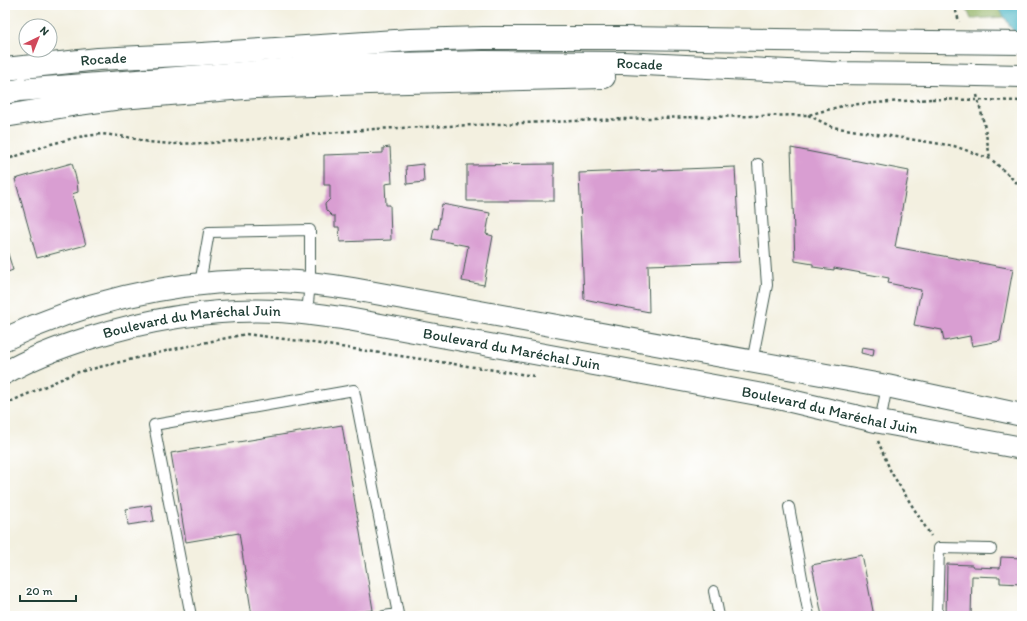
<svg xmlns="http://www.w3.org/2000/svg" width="1027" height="621" viewBox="0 0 1027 621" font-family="Itim,sans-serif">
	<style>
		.forest { fill: #94b468; stroke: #5a784e }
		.water { fill: #48b5c4; stroke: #34797c }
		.building { fill: #d99ed2 }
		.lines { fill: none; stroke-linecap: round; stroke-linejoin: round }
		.lane-casing { stroke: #3f584e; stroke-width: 12 }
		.secondary-casing { stroke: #3f584e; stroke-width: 24 }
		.highway-casing { stroke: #3f584e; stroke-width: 24 }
		.path { stroke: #3f584e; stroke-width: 2.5; stroke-dasharray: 3 3; stroke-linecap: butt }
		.lane { stroke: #fff; stroke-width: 10 }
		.secondary { stroke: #fff; stroke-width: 22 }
		.highway { stroke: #fff; stroke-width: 22 }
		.highway-bridge-casing { stroke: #3f584e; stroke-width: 24; stroke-linecap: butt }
		.path-bridge { stroke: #3f584e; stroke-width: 2.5; stroke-dasharray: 3 3; stroke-linecap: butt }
		.highway-bridge { stroke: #fff; stroke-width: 22 }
		.labels { text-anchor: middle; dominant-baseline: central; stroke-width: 4; stroke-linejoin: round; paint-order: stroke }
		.street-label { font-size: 15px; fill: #1f3d34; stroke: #fff }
	</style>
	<rect width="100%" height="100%" fill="#fff"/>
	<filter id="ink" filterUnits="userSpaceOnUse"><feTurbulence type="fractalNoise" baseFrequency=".025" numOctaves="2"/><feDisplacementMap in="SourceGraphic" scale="8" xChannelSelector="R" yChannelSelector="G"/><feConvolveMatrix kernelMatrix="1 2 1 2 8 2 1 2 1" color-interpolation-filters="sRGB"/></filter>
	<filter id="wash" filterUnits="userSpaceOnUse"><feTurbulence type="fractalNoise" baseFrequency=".012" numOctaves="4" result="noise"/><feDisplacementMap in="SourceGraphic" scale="16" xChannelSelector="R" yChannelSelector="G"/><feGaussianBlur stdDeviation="0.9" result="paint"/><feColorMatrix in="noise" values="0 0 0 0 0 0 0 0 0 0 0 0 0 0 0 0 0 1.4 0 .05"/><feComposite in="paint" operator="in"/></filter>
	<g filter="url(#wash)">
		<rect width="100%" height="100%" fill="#f3f0e0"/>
		<path class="forest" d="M965 5H997L1006 17 971 19Z"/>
		<path class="water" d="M997 5H1022V45Z"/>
		<g id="blocks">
			<g class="building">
				<path d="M390 147 392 183 385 184 386 205H390L391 240 340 242 339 227H335V216H332L326 210 325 204 330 199V185H324V155L383 153V148Z"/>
				<path d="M791 148 909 171 895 247 1013 269 1000 341 972 346 970 336 944 341 942 330 914 325 921 290 888 283 889 278 834 268V270L813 267V264L795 261Z"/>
				<path d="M72 163 77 182 78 192 72 194 86 245 37 258 15 179Z"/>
				<path d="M423 164 424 182 407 184 406 166Z"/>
				<path d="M554 164V201H467V165Z"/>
				<path d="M735 167 740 262 648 265 649 312 584 299 579 173Z"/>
				<path d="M442 204 490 213 486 234 493 236 484 285 462 281 468 246 432 239 434 228 438 229Z"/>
				<path d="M5 244 13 270 5 273Z"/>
				<path d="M862 347 874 349 873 356 861 353Z"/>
				<path d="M342 425 373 610 335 616H252L239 533 186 542 171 453Z"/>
				<path d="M151 505 154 521 128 525 126 509Z"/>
				<path d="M862 555 874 616H822L812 565Z"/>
				<path d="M1001 557 1022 558V584L1000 583V577L972 576 971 616H946L947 564 972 565 973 567 1000 568Z"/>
			</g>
		</g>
	</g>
	<g filter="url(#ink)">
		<use href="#blocks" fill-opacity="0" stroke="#3f584e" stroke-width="1"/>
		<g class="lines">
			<defs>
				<g id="lane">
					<path d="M200 284 209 232 310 230V283L307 313"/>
					<path d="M752 362 767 285 758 164"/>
					<path d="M880 422 887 386"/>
					<path d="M789 507 809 616"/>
					<path d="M714 591 719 616"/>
					<path d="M191 616 154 425 354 390 398 614 384 616"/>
					<path d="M937 616 939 548 991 549"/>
				</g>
				<g id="secondary">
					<path d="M5 339C81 303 164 283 248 281 259 281 270 280 281 281 305 282 329 285 353 289L887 386 1022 415"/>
					<path id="s1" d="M5 373C31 358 60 347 89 338 150 319 215 308 278 311 302 312 325 316 348 319L774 397 880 422 1022 448"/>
				</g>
				<g id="highway">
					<path id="s2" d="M5 69 98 59 202 54 410 40 483 38H624L931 42"/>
					<path id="s3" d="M5 93 19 90 347 65 484 62 623 63 830 73 932 74"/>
					<path d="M5 116 78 104 121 98 256 87 369 83 604 77"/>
				</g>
			</defs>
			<use href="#lane" class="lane-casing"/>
			<use href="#secondary" class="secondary-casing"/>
			<use href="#highway" class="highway-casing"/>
			<g class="path">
				<path d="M953 5 957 14 959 22"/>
				<path d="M977 95 985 128 990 158"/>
				<path d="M808 115 832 127 954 146 974 153 991 159 1016 182 1022 189"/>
				<path d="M5 160 51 144 78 137 102 134 127 137 149 142 171 144 210 143 374 129 649 118 808 115 846 105 932 99"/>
				<path d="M5 404 75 373 174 349 246 334 307 342 534 376"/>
				<path d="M878 441 891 472 931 536"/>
			</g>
			<use href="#lane" class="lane"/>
			<use href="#secondary" class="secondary"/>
			<use href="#highway" class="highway"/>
			<defs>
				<g id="highway-bridge">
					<path d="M931 42 1022 43"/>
					<path d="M932 74 1022 76"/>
				</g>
			</defs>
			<use href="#highway-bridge" class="highway-bridge-casing"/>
			<path class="path-bridge" d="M932 99 1022 101"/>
			<use href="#highway-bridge" class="highway-bridge"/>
		</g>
	</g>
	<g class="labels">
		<g class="street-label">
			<text stroke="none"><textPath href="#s2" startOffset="99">Rocade</textPath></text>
			<text stroke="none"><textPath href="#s3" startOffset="636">Rocade</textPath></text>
			<text stroke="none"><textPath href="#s1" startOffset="196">Boulevard du Maréchal Juin</textPath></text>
			<text stroke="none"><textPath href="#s1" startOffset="520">Boulevard du Maréchal Juin</textPath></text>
			<text stroke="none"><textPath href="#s1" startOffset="844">Boulevard du Maréchal Juin</textPath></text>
		</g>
	</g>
	<rect width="1027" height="621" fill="none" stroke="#fff" stroke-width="20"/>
	<g transform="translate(38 38) rotate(43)"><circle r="19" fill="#ffffff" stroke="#a5b1ae"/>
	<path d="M0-3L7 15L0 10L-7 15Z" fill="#d1495b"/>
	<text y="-6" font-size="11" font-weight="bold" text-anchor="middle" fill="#1f3d34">N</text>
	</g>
	<path d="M20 595v6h56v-6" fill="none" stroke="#1f3d34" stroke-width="2"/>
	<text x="26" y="595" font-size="12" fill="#1f3d34" stroke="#ffffff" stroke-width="3" paint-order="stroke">20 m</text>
</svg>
